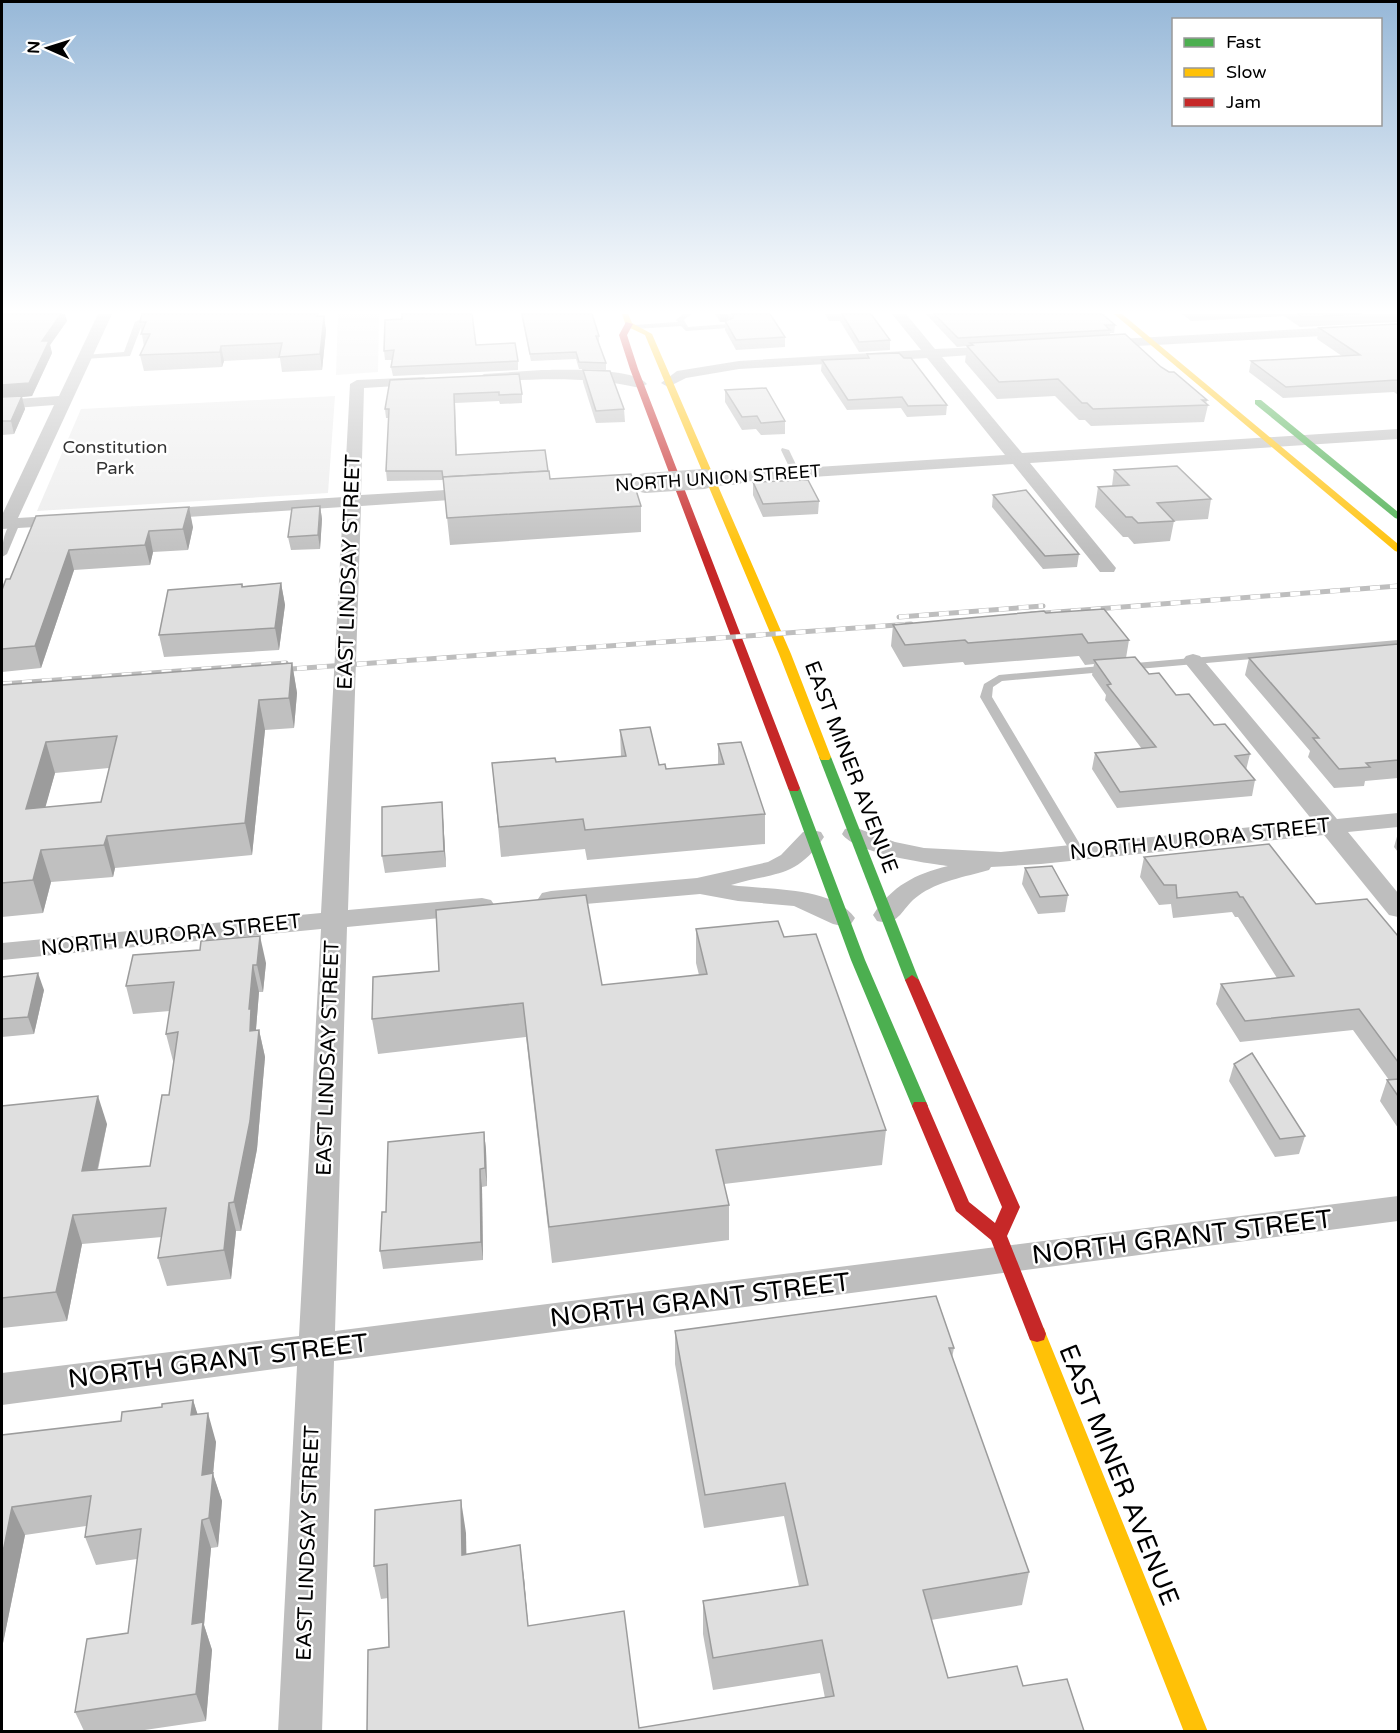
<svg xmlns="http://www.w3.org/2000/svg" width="1400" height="1733" viewBox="0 0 1400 1733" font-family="'Varela Round',sans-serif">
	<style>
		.green { fill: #ececec }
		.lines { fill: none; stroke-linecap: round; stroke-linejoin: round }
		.lane { fill: #bebebe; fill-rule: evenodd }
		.street { fill: #bebebe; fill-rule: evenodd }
		.fast { fill: #4caf50; fill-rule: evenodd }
		.slow { fill: #ffc107; fill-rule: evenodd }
		.jam { fill: #c62828; fill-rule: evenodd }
		.rail-casing { stroke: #bebebe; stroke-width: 5 }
		.rail { stroke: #fff; stroke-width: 4; stroke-dasharray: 10; stroke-linecap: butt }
		.street-bridge-far1 { stroke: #bebebe; stroke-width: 15 }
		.street-bridge { stroke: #bebebe; stroke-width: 20 }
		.wall { fill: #c0c0c0; fill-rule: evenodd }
		.shaded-wall { fill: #9c9c9c }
		.building { fill: #dfdfdf; stroke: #9c9c9c; stroke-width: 1.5; fill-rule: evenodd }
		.labels { text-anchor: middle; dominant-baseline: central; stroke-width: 5; stroke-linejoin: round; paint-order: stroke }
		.far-park-label { font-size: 18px; fill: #333; stroke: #fff }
		.far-street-label { font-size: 18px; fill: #000; stroke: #fff }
		.street-label { font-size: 21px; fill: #000; stroke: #fff }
		.near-street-label { font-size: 26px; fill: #000; stroke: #fff }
	</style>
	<rect width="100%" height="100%" fill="#fff"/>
	<g class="green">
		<path d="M338 314H379L378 372 336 375Z"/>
		<path d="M335 396 328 493 37 511 81 409Z"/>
	</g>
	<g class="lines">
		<g class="lane">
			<path d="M683 314H691L684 320 688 327 728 324 732 326 728 328 686 331 681 326 634 329 630 327 634 325 678 322 676 320Z"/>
			<path d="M139 320 143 322 130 356 84 359 80 357 84 355 124 352 135 322Z"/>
			<path d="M782 448 789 450 800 473 799 475 792 473 781 450Z"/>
			<path d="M15 520 20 523 7 554 2 557C2 545 4 526 15 520Z"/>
			<path d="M1398 640V646L1002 681 993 687 992 697 1084 851 1077 855 1070 851 980 697 984 684 999 675Z"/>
		</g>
		<g class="street">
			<path d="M98 314H112L18 518 67 515 73 516 76 520 73 524 67 525 2 529V515L54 405 2 409V400L59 396Z"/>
			<path d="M892 314H906L935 349 1005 346 1007 349 1005 352 1000 353 942 357 1022 453 1398 429V439L1030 463 1116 568 1114 572H1100L1013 464 737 482 731 481 729 477 731 473 737 472 1005 455 927 358 739 369 686 378 668 387 661 383 677 371 739 361 921 350Z"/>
			<path d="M1398 324V332L1099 348 1092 344 1099 340Z"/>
			<path d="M542 370C564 370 633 367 647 384L640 388C588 376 537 379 484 382L477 378 484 374Z"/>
			<path d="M424 377 431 381 429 384 364 388 361 495 480 488 486 489 489 493 486 497 480 498 361 506 348 910 482 898 491 900 495 906 491 912 482 914 347 927 335 1331 1398 1196V1221L334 1361 322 1732H278L297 1366 2 1405V1373L299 1336 321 929 2 960V943L321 913 343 507 157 519 151 518 148 514 151 510 157 509 344 497 350 384 357 380Z"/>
			<path d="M1193 654 1200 656 1337 819 1398 813V827L1348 832 1398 893V917L1389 915 1324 835 1041 864 991 867 989 870C965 877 938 881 918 896 901 908 900 927 877 921L873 915C892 886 915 874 948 866 925 863 855 853 842 834L845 829 854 827 895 842 924 848 1001 852 1313 821 1186 664 1183 660 1186 656Z"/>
			<path d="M812 830 821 832 824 837C796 879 774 872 731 885 766 890 833 886 855 918L851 924 842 926 833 924 794 906 738 901 700 894 551 907 542 905 538 899 542 893 551 891 697 878 768 862 781 855 803 832Z"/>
		</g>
		<g class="fast">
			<path d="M1255 400H1261L1398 512V519L1395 518 1255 404Z"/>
			<path d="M825 753 831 757 919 980 917 983H907L905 980 819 757Z"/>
			<path d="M794 784 800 788 865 960 928 1106 926 1110H914L912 1106 851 960 788 788Z"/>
		</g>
		<g class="slow">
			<path d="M622 314H628L632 323 652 334 791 654 831 757 829 760H821L819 757 779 654 645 335 626 326Z"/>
			<path d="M1114 314H1122L1398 544V552L1395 551Z"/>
			<path d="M1037 1326 1044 1328 1046 1334 1208 1732H1184L1028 1334 1030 1328Z"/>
		</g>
		<g class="jam">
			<path d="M626 322 633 324 627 335 638 369 800 788 798 791H790L788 788 630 369 619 335Z"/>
			<path d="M912 975 919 980 1020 1207 1007 1236 1046 1334 1044 1340 1037 1342 1030 1340 991 1240 956 1211 912 1106 914 1102H926L969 1202 995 1223 1002 1207 905 980Z"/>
		</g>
		<defs>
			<g id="rail">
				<path d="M1031 614 1398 586"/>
				<path d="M899 617 1043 606"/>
				<path d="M277 670 911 624"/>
				<path d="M2 684 286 663"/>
			</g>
		</defs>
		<use href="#rail" class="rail-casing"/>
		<use href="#rail" class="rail"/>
		<path class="street-bridge-far1" d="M681 481 737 477"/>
		<path class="street-bridge" d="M645 483 704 479"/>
	</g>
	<g class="wall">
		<path d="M2 314 67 321 50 345 52 353 32 396 22 397 25 409 14 434 2 435Z"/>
		<path d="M521 314H592L599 336V343L606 363V370L579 369 576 359 531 361Z"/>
		<path d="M715 314H770L785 337V347L736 350 725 330V322H720Z"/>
		<path d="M825 314H871L890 340V350L859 352 840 321H829Z"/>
		<path d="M926 314H1102L1115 325 1114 333H1110V335L1161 367 1207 400 1206 404 1208 405 1204 422 1091 426 1085 420H1079L1055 396 997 399 965 362 967 346 957 347Z"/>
		<path d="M1182 314H1398V322L1300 327 1284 316 1191 321Z"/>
		<path d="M324 316 326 331 322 370 282 372 280 358 224 361 222 367 144 371 140 355 144 347 140 322Z"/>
		<path d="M1398 324V395L1394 392 1283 398 1249 372 1251 361 1342 356 1317 339 1319 328Z"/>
		<path d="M476 345 518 361V370L393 376 391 367 393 360H385L384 351Z"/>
		<path d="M867 354 904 358 947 405 946 415 907 417 901 408 847 410 821 371 822 360 867 358Z"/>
		<path d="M583 370 624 409 625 422 596 423 583 382Z"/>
		<path d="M390 380 522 394V403L500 404 499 401 455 403 457 455 548 471 550 479 641 506V532L450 545 443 480 387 481 386 471 389 418H386L385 409Z"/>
		<path d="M725 390 785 421V434L761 435 756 429 742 430 725 402Z"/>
		<path d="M1114 470 1211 499 1208 519 1174 521 1170 541 1134 544 1128 537H1123L1095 507 1098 487 1112 486Z"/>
		<path d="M753 482 819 501 818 514 763 517 753 495Z"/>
		<path d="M993 495 1079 554 1077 567 1043 569 992 507Z"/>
		<path d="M320 506 322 519 320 549 291 550 288 537Z"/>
		<path d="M36 516 193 527 188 550 153 552 150 565 74 570 41 668 2 672V590L10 579Z"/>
		<path d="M281 583 285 605 279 650 164 657 159 635 242 584 243 586Z"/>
		<path d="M1046 613 1129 640 1126 658 1149 674 1250 754 1246 770 1255 780 1252 796 1117 808 1092 769 1095 753 1142 749 1105 700 1106 695 1092 675 1094 664 1085 665 1079 656 965 665 963 662 903 667 891 646 893 625Z"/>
		<path d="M1398 644V778L1365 781 1364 786 1334 788 1308 757 1310 751 1245 675 1249 658Z"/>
		<path d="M292 663 297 693 294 728 265 730 252 855 115 868 113 877 51 882 43 913 2 917V685ZM109 768 101 802 45 807 55 773Z"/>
		<path d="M620 730 659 765 666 769 718 765V744L765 814V844L587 860 585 849 501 857 492 763 556 762 621 757Z"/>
		<path d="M443 818 446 867 385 873 382 856Z"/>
		<path d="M1398 833V852L1394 847Z"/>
		<path d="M1144 857 1316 904 1398 936V1128L1380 1101 1387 1080H1389L1353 1030 1240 1042 1216 1004 1221 984 1277 978 1238 917H1235L1232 912 1173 918 1171 904 1159 905 1140 877Z"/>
		<path d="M1025 868 1068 895 1065 912 1038 914 1022 884Z"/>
		<path d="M696 929 784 937 886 1130 882 1165 724 1184 729 1205V1240L552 1263 526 1037 378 1054 372 1019 602 985 699 975 696 963Z"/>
		<path d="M266 963 263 992H259L256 1029V1030H259L265 1057 257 1149 241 1231H236L231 1279 167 1286 158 1258 162 1237 82 1244 67 1321 2 1328V1106L107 1124 98 1170 150 1166 169 1095 174 1061H173L166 1034 170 1011 133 1014 126 986Z"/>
		<path d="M2 977 44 990 34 1034 2 1037Z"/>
		<path d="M1234 1064 1305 1136 1299 1154 1275 1157 1229 1081Z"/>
		<path d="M484 1132 486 1150 487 1186 482 1187 483 1260 383 1269 380 1251 386 1212Z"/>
		<path d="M675 1331 954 1348 952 1358 1029 1572 1022 1605 931 1620 948 1678 1023 1686 1084 1731H367L389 1647 388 1598 381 1599 374 1566 466 1533V1554L524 1578 528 1626 639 1728 825 1698 820 1673 713 1690 703 1634V1601L799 1586 784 1516 704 1528 675 1364Z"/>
		<path d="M193 1400 197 1414 216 1442 213 1474 222 1501 218 1547 211 1548 204 1625 212 1650 206 1721 138 1731H84L75 1712 128 1633 137 1559 96 1565 85 1537 86 1526 25 1535 2 1648V1435L121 1421 162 1407Z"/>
	</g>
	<g class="shaded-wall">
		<path d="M61 314H65L67 321 50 345 52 353 32 396 22 397 25 409 14 434 11 421 2 398V385L42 341Z"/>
		<rect x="720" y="314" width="8" height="8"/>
		<path d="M324 316 326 331 322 370 320 354Z"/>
		<path d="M221 346 224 361 222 367 220 352Z"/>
		<path d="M320 506 322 519 320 549 318 535Z"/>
		<path d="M189 507 193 527 188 550 183 529Z"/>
		<path d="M149 531 153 552 150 565 145 545Z"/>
		<path d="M69 550 74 570 41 668 35 646Z"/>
		<path d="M281 583 285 605 279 650 275 628Z"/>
		<path d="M292 663 297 693 294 728 289 698Z"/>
		<path d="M259 700 265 730 252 855 245 823Z"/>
		<path d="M46 742 55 773 36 841 26 809Z"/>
		<path d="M442 802 443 818 446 867 444 851Z"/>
		<path d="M107 836 115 868 113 877 104 845Z"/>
		<path d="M41 850 51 882 43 913 33 880Z"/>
		<path d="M260 936 266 963 263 992 257 965Z"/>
		<path d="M253 965 259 992 256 1029 257 1036 250 1031 249 1009Z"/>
		<path d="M38 973 44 990 34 1034 28 1017Z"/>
		<path d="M259 1030 265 1057 257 1149 241 1231 234 1202Z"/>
		<path d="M98 1096 107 1124 91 1199 82 1171Z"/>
		<path d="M484 1132 486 1150 487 1186 485 1168Z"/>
		<path d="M480 1169 482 1187 483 1260 481 1242Z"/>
		<path d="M229 1203 236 1231 231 1279 224 1250Z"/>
		<path d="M73 1215 82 1244 67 1321 56 1292Z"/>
		<path d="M193 1400 202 1428 191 1415Z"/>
		<path d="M208 1413 216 1442 213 1474 222 1501 218 1547 209 1518 202 1475Z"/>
		<path d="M461 1500 466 1533 467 1588 462 1555Z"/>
		<path d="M12 1507 25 1535 2 1648V1557Z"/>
		<path d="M202 1520 211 1548 204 1625 212 1650 206 1721 196 1694 192 1624Z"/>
		<path d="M520 1545 524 1578 531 1659 528 1626Z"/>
	</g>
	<g class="building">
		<path d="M2 314H61L42 341H49L29 383 2 385Z"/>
		<path d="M142 314H318L317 316H324L320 354 279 357 282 343 221 346 220 352 140 355 150 334H141L146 322H140Z"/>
		<path d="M402 314H472L476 345 515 343 518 361 391 367 394 350 384 351 385 320 402 319Z"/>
		<path d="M522 314H592L599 336H596L606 363 579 362 576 352 530 354Z"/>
		<path d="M731 314H770L785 337 736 340 725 321 733 318 734 315Z"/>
		<path d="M842 314H871L890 340 859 342Z"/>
		<path d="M934 314H1102L1115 325H1105L1110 330 958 338Z"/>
		<path d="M1298 314H1362L1302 317Z"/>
		<path d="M1398 324V381L1397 380 1286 387 1251 361 1360 355 1319 328Z"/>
		<path d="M1125 334 1161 367 1169 372H1174L1207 400H1202L1208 405 1093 409 1087 403H1082L1058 379 999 382 967 346 973 345 970 343Z"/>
		<path d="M899 353 904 358H911L947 405 908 406 902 397 848 400 822 360 869 358 867 354Z"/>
		<path d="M583 370 610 371 624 409 596 411Z"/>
		<path d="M519 374 522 394 499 395V392L454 394 456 455 545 450 548 471 443 477V479L442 471H386L389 409H385L390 380Z"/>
		<path d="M766 388 785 421 761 423 757 416 742 417 725 390Z"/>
		<path d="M22 396 11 421H2V397Z"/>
		<path d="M1177 466 1211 499 1157 503 1174 521 1138 523 1132 517H1126L1098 487 1129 485 1114 470Z"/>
		<path d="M549 471 550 479 631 474 641 506 447 518 443 477Z"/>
		<path d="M808 480 819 501 763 504 753 482Z"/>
		<path d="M1026 490 1079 554 1045 556 993 495Z"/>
		<path d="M320 506 318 535 288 537 292 508Z"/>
		<path d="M189 507 183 529 149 531 145 545 69 550 35 646 2 649V590L6 579H10L36 516Z"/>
		<path d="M281 583 275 628 159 635 168 590 242 584V587Z"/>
		<path d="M1104 609 1129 640 1088 643 1082 634 968 643 965 640 905 645 893 625 1044 611 1046 613Z"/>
		<path d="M1398 644V760L1366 763 1370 767 1339 769 1313 738H1319L1249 658Z"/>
		<path d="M1135 657 1149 674 1159 673 1176 695 1189 694 1214 725 1225 724 1250 754 1235 756 1255 780 1120 792 1095 753 1156 747 1107 685 1111 684 1094 660Z"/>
		<path d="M292 663 289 698 259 700 245 823 107 836 104 845 41 850 33 880 2 883V685ZM117 736 101 802 26 809 46 742Z"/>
		<path d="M650 727 659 765 665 764 666 769 724 764 718 744 741 742 765 814 585 830 583 819 499 827 492 763 555 758 556 762 626 756 620 730Z"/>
		<path d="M442 802 444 851 382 856V807Z"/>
		<path d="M1269 844 1316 904 1367 899 1398 936V1062L1359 1009 1245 1021 1221 984 1294 976 1243 897H1240L1237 892 1177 898 1176 885H1164L1144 857Z"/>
		<path d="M1052 866 1068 895 1040 897 1025 868Z"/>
		<path d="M586 895 602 985 707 974 696 929 778 921 784 937 816 934 886 1130 716 1150 729 1205 549 1227 523 1003 372 1019 373 977 439 971 436 910Z"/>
		<path d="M260 936 257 965H253L249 1009H251L250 1031 259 1030 250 1121 234 1202 229 1203 224 1250 158 1258 166 1208 73 1215 56 1292 2 1298V1106L98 1096 82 1171 150 1166 162 1095H169L178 1032 166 1034 174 982 126 986 133 955 200 950 201 941Z"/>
		<path d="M38 973 28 1017 2 1019V977Z"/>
		<path d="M1252 1053 1305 1136 1280 1139 1234 1064Z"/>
		<path d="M1398 1079V1096L1387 1080Z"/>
		<path d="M484 1132 485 1168 480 1169 481 1242 380 1251 382 1212H386L388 1142Z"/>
		<path d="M936 1296 954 1348H949L1029 1572 923 1590 948 1678 1017 1666 1023 1686 1067 1679 1084 1731H367L368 1650 389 1647 387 1564 374 1566 375 1510 461 1500 462 1555 520 1545 528 1626 624 1611 639 1728 834 1696 822 1640 713 1658 703 1601 808 1585 785 1483 705 1495 675 1331Z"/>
		<path d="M193 1400 191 1415 208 1413 202 1475 213 1473 209 1518 202 1520 192 1624 203 1622 196 1694 75 1712 87 1639 128 1633 141 1529 85 1537 91 1496 12 1507 2 1557V1435L121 1421 122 1412 162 1407V1404Z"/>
	</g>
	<linearGradient id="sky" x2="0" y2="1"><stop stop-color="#97b8d8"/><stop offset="0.56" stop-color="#fff"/><stop offset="1" stop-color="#fff" stop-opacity="0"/></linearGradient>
	<rect width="1400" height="556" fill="url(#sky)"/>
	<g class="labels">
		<g class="far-park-label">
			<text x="115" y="447">Constitution<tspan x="115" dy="21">Park</tspan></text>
		</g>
		<g class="far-street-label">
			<text transform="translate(718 478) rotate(-4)">NORTH UNION STREET</text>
		</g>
		<g class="street-label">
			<text transform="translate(349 572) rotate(-88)">EAST LINDSAY STREET</text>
			<text transform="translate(851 767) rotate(69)">EAST MINER AVENUE</text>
			<text transform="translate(1200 839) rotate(-6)">NORTH AURORA STREET</text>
			<text transform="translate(171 935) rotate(-6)">NORTH AURORA STREET</text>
			<text transform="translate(328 1058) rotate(-88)">EAST LINDSAY STREET</text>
			<text transform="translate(308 1543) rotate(-88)">EAST LINDSAY STREET</text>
		</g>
		<g class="near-street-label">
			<text transform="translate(1182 1237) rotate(-7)">NORTH GRANT STREET</text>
			<text transform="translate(700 1300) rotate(-7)">NORTH GRANT STREET</text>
			<text transform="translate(218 1361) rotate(-7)">NORTH GRANT STREET</text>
			<text transform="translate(1119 1475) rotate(68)">EAST MINER AVENUE</text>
		</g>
	</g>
	<rect width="1400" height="1733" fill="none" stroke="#000000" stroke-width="6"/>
	<rect x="1172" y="18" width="210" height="108" fill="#ffffff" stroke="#999999" stroke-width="1.5"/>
	<rect x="1184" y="38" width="30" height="9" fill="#4caf50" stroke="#999999" stroke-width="1.5"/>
	<text x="1226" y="48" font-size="18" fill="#000000">Fast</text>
	<rect x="1184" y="68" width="30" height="9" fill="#ffc107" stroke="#999999" stroke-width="1.5"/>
	<text x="1226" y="78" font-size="18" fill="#000000">Slow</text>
	<rect x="1184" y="98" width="30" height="9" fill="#c62828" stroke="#999999" stroke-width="1.5"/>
	<text x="1226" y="108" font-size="18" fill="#000000">Jam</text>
	<g transform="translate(48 48) rotate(273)" stroke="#ffffff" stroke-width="4.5" paint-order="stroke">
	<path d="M0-4.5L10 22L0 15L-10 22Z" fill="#000000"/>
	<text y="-9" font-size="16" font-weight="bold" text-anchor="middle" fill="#000000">N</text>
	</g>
</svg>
